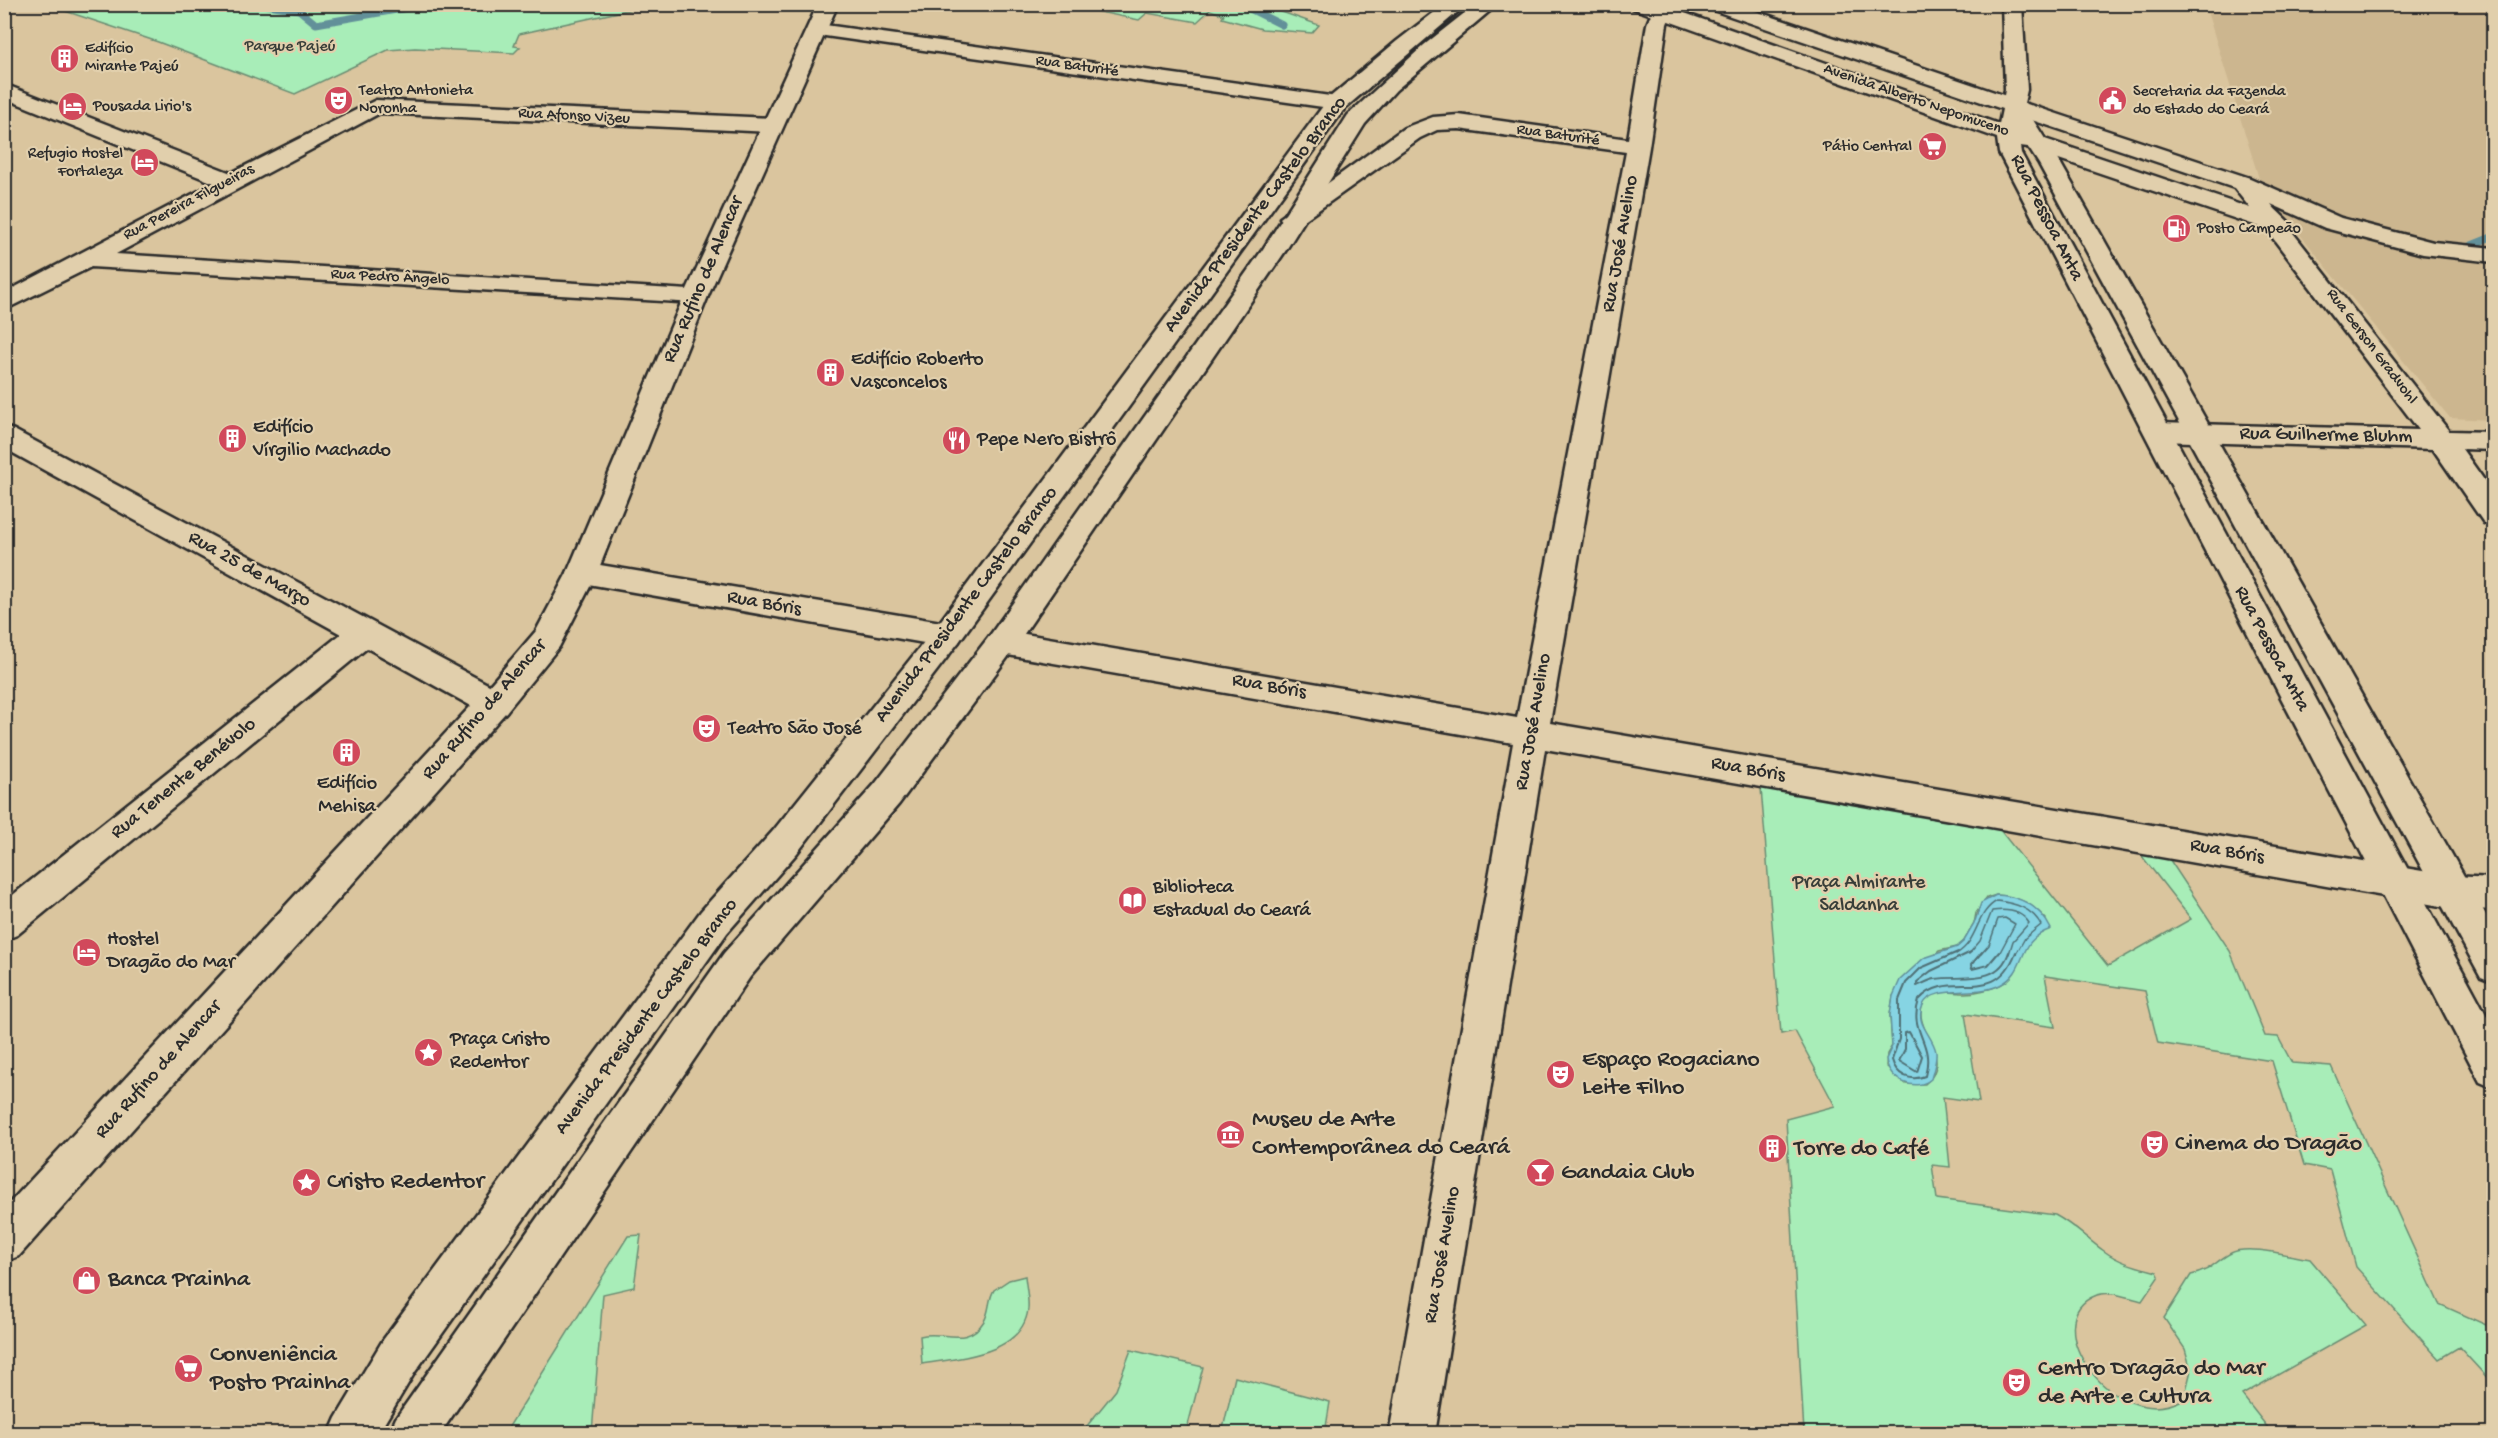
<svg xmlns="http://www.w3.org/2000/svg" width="2498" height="1438" viewBox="0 0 2498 1438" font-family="'Gochi Hand',sans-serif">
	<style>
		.built { fill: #ccb68f }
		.green { fill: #a8edb8; stroke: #6a8c72; stroke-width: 1.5; fill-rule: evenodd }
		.water { fill: #86d4e3; stroke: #629099; stroke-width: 1.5 }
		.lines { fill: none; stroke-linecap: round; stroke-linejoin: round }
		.shore-far1 { stroke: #4f6f75; stroke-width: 1.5 }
		.shore { stroke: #4f6f75; stroke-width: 2 }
		.stream { stroke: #629099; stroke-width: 7 }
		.minor-casing { stroke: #2b2b2b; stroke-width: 5 }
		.tertiary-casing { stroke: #2b2b2b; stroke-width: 5 }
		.primary-casing { stroke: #2b2b2b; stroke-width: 5 }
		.minor { fill: #e1cfac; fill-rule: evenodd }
		.tertiary { fill: #e1cfac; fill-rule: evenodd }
		.primary { fill: #e1cfac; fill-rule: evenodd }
		.labels { text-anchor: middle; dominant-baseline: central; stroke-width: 4.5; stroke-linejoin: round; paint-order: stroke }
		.far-park-label { font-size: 16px; fill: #383e39; stroke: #e1cfac }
		.far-poi-label { font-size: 16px; fill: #2b2b2b; stroke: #e1cfac; text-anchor: start }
		.far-street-label { font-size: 16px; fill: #2b2b2b; stroke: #e1cfac }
		.street-label { font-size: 20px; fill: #2b2b2b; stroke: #e1cfac }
		.poi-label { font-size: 20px; fill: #2b2b2b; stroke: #e1cfac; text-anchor: start }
		.park-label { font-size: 20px; fill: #383e39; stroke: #e1cfac }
		.near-poi-label { font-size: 24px; fill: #2b2b2b; stroke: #e1cfac; text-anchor: start }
	</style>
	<rect width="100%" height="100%" fill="#dac59e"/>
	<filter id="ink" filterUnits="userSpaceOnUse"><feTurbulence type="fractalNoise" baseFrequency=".0167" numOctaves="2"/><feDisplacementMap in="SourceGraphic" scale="12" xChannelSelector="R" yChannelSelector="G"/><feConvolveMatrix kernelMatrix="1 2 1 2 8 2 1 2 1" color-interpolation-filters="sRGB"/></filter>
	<g filter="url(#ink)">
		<path class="built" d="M2205 5H2493V420L2450 418 2262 188Z"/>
		<g class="green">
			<path d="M1078 4 1262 5 1319 25 1312 33 1262 29 1222 18 1224 15 1210 10 1197 22 1147 13 1139 20 1075 7Z"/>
			<path d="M47 5V4L650 5 519 34 514 46 520 47 514 53 415 48 388 50 295 94 158 42Z"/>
			<path d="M652 5H812L809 11Z"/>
			<path d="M1761 788 1996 825 2108 966 2191 919 2134 846 2164 851 2230 951 2265 1036 2278 1037 2292 1063 2331 1066 2439 1304 2493 1328V1384L2459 1347 2439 1359 2356 1267 2330 1170 2304 1165 2272 1061 2158 1043 2145 991 2045 976 2055 1027 1965 1014 1979 1102 1943 1097 1950 1167 1932 1165 1937 1199 2055 1215C2074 1225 2087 1239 2104 1251 2120 1263 2138 1267 2157 1272L2159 1276 2142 1301C2128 1298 2110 1290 2097 1295 2032 1319 2115 1438 2184 1399L2191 1370 2185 1349 2164 1318 2191 1275C2211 1271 2214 1262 2231 1253 2247 1244 2291 1256 2310 1259L2366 1325 2242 1395 2272 1433H1804L1786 1119 1835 1106 1795 1031 1781 1034ZM1996 895C2018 896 2031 903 2046 919 2040 934 2031 936 2025 948 2018 962 2018 976 2000 985 1991 989 1975 993 1965 993 1950 993 1932 987 1923 1004 1911 1028 1956 1059 1925 1084H1906L1886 1066 1887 1054 1892 1046 1890 1015 1893 996 1939 951 1957 947 1964 941 1974 924 1976 913 1987 898Z"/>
			<path d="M641 1235 634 1287 603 1294 592 1433H505L628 1236Z"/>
			<path d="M1025 1276C1026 1287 1029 1299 1028 1309 1023 1355 957 1358 922 1364L920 1336C944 1330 967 1348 984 1321 990 1312 988 1299 994 1290L1009 1280Z"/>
			<path d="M1131 1350 1203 1367 1186 1433H1112L1086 1427 1116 1390Z"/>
			<path d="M1235 1377 1330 1402 1325 1433H1222Z"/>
		</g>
		<path class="water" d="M1996 895C2021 896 2040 906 2051 929 2014 942 2030 969 2000 985 1977 997 1933 984 1923 1005 1914 1024 1933 1035 1936 1052 1937 1061 1933 1071 1931 1079 1915 1093 1888 1080 1886 1059L1892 1046 1890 1015 1893 996 1900 980 1924 958 1957 947 1964 941 1974 924 1981 903Z"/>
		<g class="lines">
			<g class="shore-far1">
				<path d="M1956 954C1979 941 1975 913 1997 901 2015 903 2032 908 2041 925L2025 938 2016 954"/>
				<path d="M1969 954 1980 941 1992 911C2006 909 2021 910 2029 923L2013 941 2009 954"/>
				<path d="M1981 954 1989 945 1998 919 2005 918 2015 924 1999 954"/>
			</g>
			<g class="shore">
				<path d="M1958 952 1921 968 1906 983 1899 1000V1039L1892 1060C1896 1075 1910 1082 1925 1076 1935 1041 1908 1033 1919 1000 1950 966 1994 1010 2016 952"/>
				<path d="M1971 952 1931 971 1917 982V986C1922 984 1929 980 1935 979 1962 975 1998 986 2009 952"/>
				<path d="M1982 952 1971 965 1972 969 1988 965 1999 952"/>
				<path d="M1909 1032 1922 1056 1917 1072 1899 1061 1905 1049V1033Z"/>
			</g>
			<g class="stream">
				<path d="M261 4 299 10 316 24 431 4"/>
				<path d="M1240 4 1282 25"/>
				<path d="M2464 248 2494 236"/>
			</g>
			<defs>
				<g id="minor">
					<path d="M1655 4H1675L1667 24 1649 147 1550 723 2452 876 2494 878V910L2452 908 1545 749 1435 1434H1389L1513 743 1002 654 991 650 986 642 991 634 1002 630 1517 718 1626 152 1459 129 1437 130 1420 138 1300 223H1284L1280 218 1404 128 1433 117 1459 115 1628 139 1647 24Z"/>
					<path d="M2002 4H2022L2027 90 2024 103 2250 178 2341 218 2433 242 2494 248V262L2423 254 2325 228 2271 204C2277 212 2286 218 2292 226L2290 229 2449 431 2494 432V450L2462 449 2494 494V526L2484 523 2433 449 2158 441 2148 438 2144 432 2148 426 2158 423 2419 430 2266 229 2029 149 2026 144 2029 139H2045L2250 208 2234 188 2005 111 2002 106 2005 90Z"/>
					<path d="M818 24 1337 97 1345 98 1348 103 1345 108 1337 109 811 34 808 30 811 26Z"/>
					<path d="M4 84 231 173 376 100 772 118 780 120 783 125 780 130 772 132 380 113 116 254 705 291 708 296 705 301 696 303 91 267 4 310V293L214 183 4 98Z"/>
					<path d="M4 427 14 430 506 694 510 703 506 712 494 716 482 712 367 648 17 935 4 940V902L341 634 4 448Z"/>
					<path d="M582 562 947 623 958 627 963 635 958 643 947 647 571 581 567 573 571 565Z"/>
				</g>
				<path id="tertiary" d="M818 4H838L708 296 597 573 559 647 506 712 19 1256 4 1262V1209L482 694 536 631 567 573 684 296Z"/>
				<g id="primary">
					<path d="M1445 4H1467L1345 108 958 643 797 853 727 933 415 1372 378 1434H329L336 1418 383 1340 701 911 773 831 936 627 1329 98 1397 41Z"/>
					<path d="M1476 4H1498L1396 90 1365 124 1286 250 1013 650 899 804 750 977 440 1434H389L396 1418 724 953 875 784 991 634 1263 249 1348 115 1424 45Z"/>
					<path d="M1630 4H1659L1999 124 2002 109 1707 8 1705 4H1735L2021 101 2061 164 2494 929V982L2481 977 2039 164 2028 147 2020 146 2021 153 2494 1029V1088L2480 1082 1999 153 1997 138 1632 8Z"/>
				</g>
			</defs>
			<use href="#minor" class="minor-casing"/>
			<use href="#tertiary" class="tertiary-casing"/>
			<use href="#primary" class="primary-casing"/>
			<use href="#minor" class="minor"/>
			<use href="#tertiary" class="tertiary"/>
			<use href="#primary" class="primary"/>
		</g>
	</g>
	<defs>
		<symbol id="building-disc" viewBox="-11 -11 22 22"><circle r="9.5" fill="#d1495b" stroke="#e1cfac"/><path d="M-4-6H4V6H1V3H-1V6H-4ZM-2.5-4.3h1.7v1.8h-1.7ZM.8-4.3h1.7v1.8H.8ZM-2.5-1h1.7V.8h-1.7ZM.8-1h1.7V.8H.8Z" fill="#fff"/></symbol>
		<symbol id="theatre-disc" viewBox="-11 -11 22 22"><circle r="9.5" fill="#d1495b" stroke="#e1cfac"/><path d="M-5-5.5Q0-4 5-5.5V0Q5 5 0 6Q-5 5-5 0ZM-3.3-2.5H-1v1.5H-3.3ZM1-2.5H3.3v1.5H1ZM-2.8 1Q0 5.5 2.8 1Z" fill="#fff"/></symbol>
		<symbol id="civic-disc" viewBox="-11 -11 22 22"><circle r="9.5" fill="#d1495b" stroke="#e1cfac"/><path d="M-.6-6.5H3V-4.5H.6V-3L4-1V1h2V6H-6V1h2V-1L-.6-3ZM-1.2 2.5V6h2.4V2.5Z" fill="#fff"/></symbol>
		<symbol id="hotel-disc" viewBox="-11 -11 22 22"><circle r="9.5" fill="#d1495b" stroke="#e1cfac"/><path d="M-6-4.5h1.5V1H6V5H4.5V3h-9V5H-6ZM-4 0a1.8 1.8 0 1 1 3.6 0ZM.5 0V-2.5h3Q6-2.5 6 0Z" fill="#fff"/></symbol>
		<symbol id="supermarket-disc" viewBox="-11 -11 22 22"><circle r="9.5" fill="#d1495b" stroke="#e1cfac"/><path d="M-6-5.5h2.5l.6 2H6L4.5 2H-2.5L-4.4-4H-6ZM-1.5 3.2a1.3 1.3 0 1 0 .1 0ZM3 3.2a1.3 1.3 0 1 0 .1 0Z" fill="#fff"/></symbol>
		<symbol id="fuel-disc" viewBox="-11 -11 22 22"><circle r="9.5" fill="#d1495b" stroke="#e1cfac"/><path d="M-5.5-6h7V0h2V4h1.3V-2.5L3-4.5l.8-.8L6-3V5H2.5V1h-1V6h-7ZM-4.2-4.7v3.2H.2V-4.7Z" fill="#fff"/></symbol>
		<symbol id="restaurant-disc" viewBox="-11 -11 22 22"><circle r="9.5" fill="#d1495b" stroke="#e1cfac"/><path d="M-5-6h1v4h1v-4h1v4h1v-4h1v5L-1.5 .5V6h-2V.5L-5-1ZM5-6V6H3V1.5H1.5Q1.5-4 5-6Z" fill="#fff"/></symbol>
		<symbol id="library-disc" viewBox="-11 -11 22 22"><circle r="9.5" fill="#d1495b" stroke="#e1cfac"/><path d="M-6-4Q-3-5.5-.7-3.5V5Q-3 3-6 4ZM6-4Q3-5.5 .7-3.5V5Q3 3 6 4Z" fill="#fff"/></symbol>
		<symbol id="sight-disc" viewBox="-11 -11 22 22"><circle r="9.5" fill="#d1495b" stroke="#e1cfac"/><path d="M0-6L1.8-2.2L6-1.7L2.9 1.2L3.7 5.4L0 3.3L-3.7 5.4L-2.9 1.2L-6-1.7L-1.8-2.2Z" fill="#fff"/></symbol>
		<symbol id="museum-disc" viewBox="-11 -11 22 22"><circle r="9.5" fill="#d1495b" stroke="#e1cfac"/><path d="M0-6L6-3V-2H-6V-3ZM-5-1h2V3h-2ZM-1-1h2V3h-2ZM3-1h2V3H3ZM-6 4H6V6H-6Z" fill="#fff"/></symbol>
		<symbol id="bar-disc" viewBox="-11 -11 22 22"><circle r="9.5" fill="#d1495b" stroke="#e1cfac"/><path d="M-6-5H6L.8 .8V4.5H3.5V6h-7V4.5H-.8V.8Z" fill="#fff"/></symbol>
		<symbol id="shop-disc" viewBox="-11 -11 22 22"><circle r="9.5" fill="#d1495b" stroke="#e1cfac"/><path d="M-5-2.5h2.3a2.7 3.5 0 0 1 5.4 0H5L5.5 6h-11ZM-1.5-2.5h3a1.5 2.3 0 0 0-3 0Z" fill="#fff"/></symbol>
	</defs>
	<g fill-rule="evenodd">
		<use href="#building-disc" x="48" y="42" width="33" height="33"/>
		<use href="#theatre-disc" x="322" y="84" width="33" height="33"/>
		<use href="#civic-disc" x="2096" y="84" width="33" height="33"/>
		<use href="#hotel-disc" x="56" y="90" width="33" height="33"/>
		<use href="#supermarket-disc" x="1916" y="130" width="33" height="33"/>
		<use href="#hotel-disc" x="128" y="146" width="33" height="33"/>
		<use href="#fuel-disc" x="2160" y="212" width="33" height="33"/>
		<use href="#building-disc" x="814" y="356" width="33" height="33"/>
		<use href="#building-disc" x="216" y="422" width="33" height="33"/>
		<use href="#restaurant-disc" x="940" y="424" width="33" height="33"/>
		<use href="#theatre-disc" x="690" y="712" width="33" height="33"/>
		<use href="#building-disc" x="330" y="736" width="33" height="33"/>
		<use href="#library-disc" x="1116" y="884" width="33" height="33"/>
		<use href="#hotel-disc" x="70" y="936" width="33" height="33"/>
		<use href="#sight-disc" x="412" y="1036" width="33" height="33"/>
		<use href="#theatre-disc" x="1544" y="1058" width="33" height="33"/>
		<use href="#museum-disc" x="1214" y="1118" width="33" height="33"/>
		<use href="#theatre-disc" x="2138" y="1128" width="33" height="33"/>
		<use href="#building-disc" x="1756" y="1132" width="33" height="33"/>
		<use href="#bar-disc" x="1524" y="1156" width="33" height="33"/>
		<use href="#sight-disc" x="290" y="1166" width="33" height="33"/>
		<use href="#shop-disc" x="70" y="1264" width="33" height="33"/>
		<use href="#supermarket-disc" x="172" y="1352" width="33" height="33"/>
		<use href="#theatre-disc" x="2000" y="1366" width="33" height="33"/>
	</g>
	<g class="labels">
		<g class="far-park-label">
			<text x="290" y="47">Parque Pajeú</text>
		</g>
		<g class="far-poi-label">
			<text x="85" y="49">Edifício<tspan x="85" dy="18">Mirante Pajeú</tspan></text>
			<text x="359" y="91">Teatro Antonieta<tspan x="359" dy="18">Noronha</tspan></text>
			<text x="2133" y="92">Secretaria da Fazenda<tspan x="2133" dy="18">do Estado do Ceará</tspan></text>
			<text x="93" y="107">Pousada Lirio's</text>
			<text x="1912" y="147" text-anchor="end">Pátio Central</text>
			<text x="123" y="154" text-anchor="end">Refugio Hostel<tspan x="123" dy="18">Fortaleza</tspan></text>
			<text x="2197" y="229">Posto Campeão</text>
		</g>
		<g class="far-street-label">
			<text transform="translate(1077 67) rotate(8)">Rua Baturité</text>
			<text transform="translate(1916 101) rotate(19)">Avenida Alberto Nepomuceno</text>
			<text transform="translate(574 117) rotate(3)">Rua Afonso Vizeu</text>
			<text transform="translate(1558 136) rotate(8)">Rua Baturité</text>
			<text transform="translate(189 203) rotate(-28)">Rua Pereira Filgueiras</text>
			<text transform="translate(390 278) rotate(3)">Rua Pedro Ângelo</text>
			<text transform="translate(2371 347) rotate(53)">Rua Gerson Gradvohl</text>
		</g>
		<g class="street-label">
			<text transform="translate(1256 215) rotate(-53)">Avenida Presidente Castelo Branco</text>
			<text transform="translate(2046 218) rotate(63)">Rua Pessoa Anta</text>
			<text transform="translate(1621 244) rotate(-80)">Rua José Avelino</text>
			<text transform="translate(704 280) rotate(-67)">Rua Rufino de Alencar</text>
			<text transform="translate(2326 436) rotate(1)">Rua Guilherme Bluhm</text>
			<text transform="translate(249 570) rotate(29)">Rua 25 de Março</text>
			<text transform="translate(764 604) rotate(10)">Rua Bóris</text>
			<text transform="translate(967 605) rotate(-53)">Avenida Presidente Castelo Branco</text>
			<text transform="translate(2271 649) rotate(62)">Rua Pessoa Anta</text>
			<text transform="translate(1269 687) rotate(10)">Rua Bóris</text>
			<text transform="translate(485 710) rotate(-49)">Rua Rufino de Alencar</text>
			<text transform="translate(1534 722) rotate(-80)">Rua José Avelino</text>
			<text transform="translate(1748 770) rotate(10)">Rua Bóris</text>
			<text transform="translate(184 779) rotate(-39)">Rua Tenente Benévolo</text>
			<text transform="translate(2227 852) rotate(10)">Rua Bóris</text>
			<text transform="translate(647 1017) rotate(-53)">Avenida Presidente Castelo Branco</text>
			<text transform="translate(159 1070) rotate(-48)">Rua Rufino de Alencar</text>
			<text transform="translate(1443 1255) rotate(-80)">Rua José Avelino</text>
		</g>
		<g class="poi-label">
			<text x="851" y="360">Edifício Roberto<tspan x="851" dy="23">Vasconcelos</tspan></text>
			<text x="253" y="428">Edifício<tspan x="253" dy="23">Vírgilio Machado</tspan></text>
			<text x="977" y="440">Pepe Nero Bistrô</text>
			<text x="728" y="729">Teatro São José</text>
			<text x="347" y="784" text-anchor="middle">Edifício<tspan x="347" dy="23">Mehisa</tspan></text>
			<text x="1153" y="888">Biblioteca<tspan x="1153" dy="23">Estadual do Ceará</tspan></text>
			<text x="107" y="940">Hostel<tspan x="107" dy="23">Dragão do Mar</tspan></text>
			<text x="450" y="1040">Praça Cristo<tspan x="450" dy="23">Redentor</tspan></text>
		</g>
		<g class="park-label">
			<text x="1859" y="883">Praça Almirante<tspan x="1859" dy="23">Saldanha</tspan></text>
		</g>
		<g class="near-poi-label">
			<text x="1582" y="1060">Espaço Rogaciano<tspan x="1582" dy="28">Leite Filho</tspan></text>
			<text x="1252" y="1120">Museu de Arte<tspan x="1252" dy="28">Contemporânea do Ceará</tspan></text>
			<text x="2175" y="1144">Cinema do Dragão</text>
			<text x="1794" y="1149">Torre do Café</text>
			<text x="1561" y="1173">Gandaia Club</text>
			<text x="327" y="1182">Cristo Redentor</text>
			<text x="108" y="1280">Banca Prainha</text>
			<text x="210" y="1355">Conveniência<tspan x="210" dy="28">Posto Prainha</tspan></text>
			<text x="2038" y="1369">Centro Dragão do Mar<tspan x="2038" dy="28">de Arte e Cultura</tspan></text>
		</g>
	</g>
	<rect width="2498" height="1438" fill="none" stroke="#e1cfac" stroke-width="24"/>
	<rect x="12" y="12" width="2474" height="1414" fill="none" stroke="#2b2b2b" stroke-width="2" filter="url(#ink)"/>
</svg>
